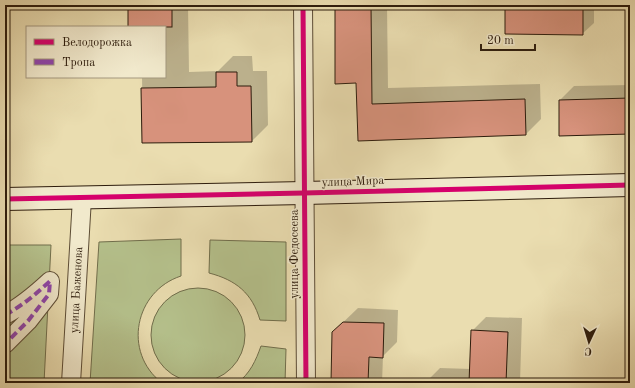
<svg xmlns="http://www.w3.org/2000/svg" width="635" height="388" viewBox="0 0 635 388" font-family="'Old Standard TT',serif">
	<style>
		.green { fill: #b5c18c; stroke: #716e4c }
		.shadow { fill: #0003 }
		.building { fill: #d7927c; stroke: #2d1c0c }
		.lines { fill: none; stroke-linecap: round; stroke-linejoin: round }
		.street-casing { stroke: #5c4c35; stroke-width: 20 }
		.secondary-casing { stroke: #2d1c0c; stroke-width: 24 }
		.street { stroke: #f1e9cc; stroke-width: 18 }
		.secondary { stroke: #f1e9cc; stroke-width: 22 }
		.quiet { stroke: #8e44ad; stroke-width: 4; stroke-dasharray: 8 4; stroke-linecap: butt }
		.cycleway-casing { stroke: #f1e9cc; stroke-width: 8 }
		.cycleway { stroke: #d6006c; stroke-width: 5 }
		.labels { text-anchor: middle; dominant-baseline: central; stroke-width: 3; stroke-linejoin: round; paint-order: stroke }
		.street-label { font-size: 12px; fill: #2d1c0c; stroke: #f1e9cc }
	</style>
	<rect width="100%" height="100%" fill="#eaddb0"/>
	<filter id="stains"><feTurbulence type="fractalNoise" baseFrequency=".005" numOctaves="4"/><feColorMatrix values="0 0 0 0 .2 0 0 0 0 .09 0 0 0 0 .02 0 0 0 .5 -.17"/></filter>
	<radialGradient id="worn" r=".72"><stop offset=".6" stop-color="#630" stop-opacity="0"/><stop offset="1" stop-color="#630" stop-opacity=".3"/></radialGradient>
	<g class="green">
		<path d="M181 239V276C135 291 122 352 162 383H90L99 242Z"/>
		<path d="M210 240 286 242V321L260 320C252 293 236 280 209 273Z"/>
		<path d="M5 245H51L44 383H5Z"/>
		<circle cx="198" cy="335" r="47"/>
		<path d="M261 346 286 349 285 383H237C250 374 256 360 261 346Z"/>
	</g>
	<g class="shadow">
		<path d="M129 5H188L189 72 218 71 233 56H252L253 71H267L268 125 252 141 143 142 142 77H165V27H129Z"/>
		<path d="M336 5H387L388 88 540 84 541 119 526 134 359 140 357 82Z"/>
		<path d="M506 5H594V23L582 34Z"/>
		<path d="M630 85V133L560 100 574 86Z"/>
		<path d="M358 308 398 310 397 342 383 356 382 383H332L333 332Z"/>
		<path d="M486 317 522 318 520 383H425L440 368 471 369 472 331Z"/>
	</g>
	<g class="building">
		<rect x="128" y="5" width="44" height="22"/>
		<path d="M335 5H371L372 104 525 99 526 135 358 141 356 83 335 84Z"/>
		<path d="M505 5H583V35L505 34Z"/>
		<path d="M216 72H237V86H251L252 142 142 143 141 88 216 87Z"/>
		<path d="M630 98V134L559 136V100Z"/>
		<path d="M343 322 384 323 383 358 369 357 368 383H331L332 332Z"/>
		<path d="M471 330 508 332 506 383H469Z"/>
	</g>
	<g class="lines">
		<defs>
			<g id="street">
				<path d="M303 5 306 383"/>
				<path d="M5 315C22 306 36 294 50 281L49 294 28 321 5 344"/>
				<path d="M71 383 82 198"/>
			</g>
			<path id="secondary" d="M5 199 304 193 630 185"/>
		</defs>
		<use href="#street" class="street-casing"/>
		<use href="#secondary" class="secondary-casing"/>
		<use href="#street" class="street"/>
		<use href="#secondary" class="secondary"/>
		<path class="quiet" d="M5 315C22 306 36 294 50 281L49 294 28 321 5 344"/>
		<defs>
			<g id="cycleway">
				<path d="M303 5 306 383"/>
				<path d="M5 199 304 193 630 185"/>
			</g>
		</defs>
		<use href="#cycleway" class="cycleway-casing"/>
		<use href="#cycleway" class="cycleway"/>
	</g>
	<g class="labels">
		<g class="street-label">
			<text transform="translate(353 182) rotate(-2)">улица Мира</text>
			<text transform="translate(295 254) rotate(-90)">улица Федосеева</text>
			<text transform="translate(77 290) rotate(-87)">улица Баженова</text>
		</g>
	</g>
	<rect width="635" height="388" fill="none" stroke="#eaddb0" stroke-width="20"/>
	<rect x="6" y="6" width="623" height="376" fill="none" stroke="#2d1c0c" stroke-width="2"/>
	<rect x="10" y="10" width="615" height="368" fill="none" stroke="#2d1c0c"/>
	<rect x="26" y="26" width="140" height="52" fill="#f1e9cc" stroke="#a3977f"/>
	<rect x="34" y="39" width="20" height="6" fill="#d6006c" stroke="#a3977f"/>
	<text x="62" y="46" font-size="12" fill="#2d1c0c">Велодорожка</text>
	<rect x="34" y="59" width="20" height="6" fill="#8e44ad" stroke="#a3977f"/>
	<text x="62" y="66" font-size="12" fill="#2d1c0c">Тропа</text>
	<g transform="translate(589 342) rotate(184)" stroke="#f1e9cc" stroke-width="3" paint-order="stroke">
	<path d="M0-3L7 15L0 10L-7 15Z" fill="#2d1c0c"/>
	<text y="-6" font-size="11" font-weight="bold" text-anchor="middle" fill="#2d1c0c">С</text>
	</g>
	<path d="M481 44v6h54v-6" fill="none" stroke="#2d1c0c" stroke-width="2"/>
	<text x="487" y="44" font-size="12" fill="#2d1c0c" stroke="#f1e9cc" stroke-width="3" paint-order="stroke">20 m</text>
	<rect width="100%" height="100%" filter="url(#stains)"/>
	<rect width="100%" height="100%" fill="url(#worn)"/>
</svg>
